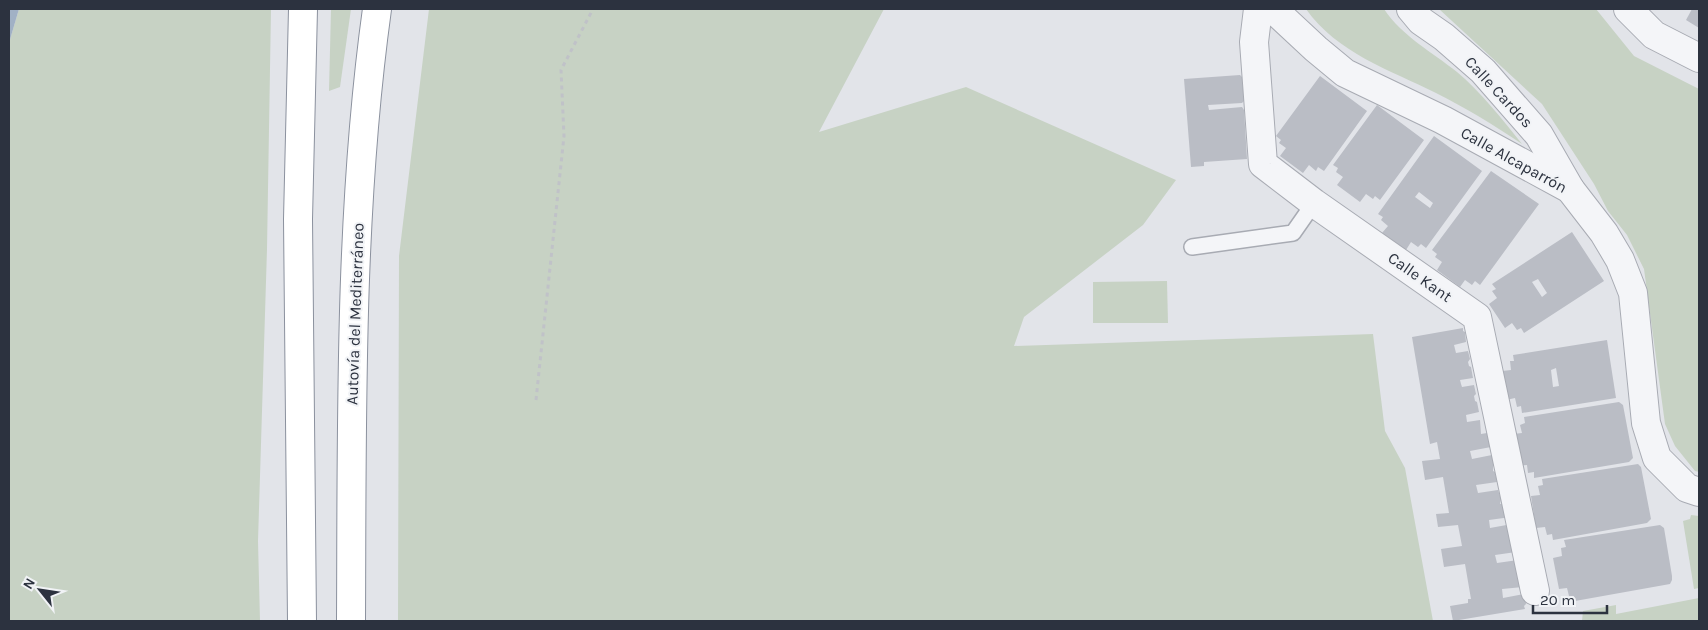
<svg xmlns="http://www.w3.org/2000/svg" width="1708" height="630" viewBox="0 0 1708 630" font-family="Karla,sans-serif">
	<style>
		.green { fill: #c7d2c4 }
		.water { fill: #a1b1c5 }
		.building { fill: #babdc5; fill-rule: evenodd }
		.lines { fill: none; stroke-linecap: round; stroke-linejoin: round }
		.service-casing { stroke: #a8abb3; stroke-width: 18 }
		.minor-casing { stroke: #a8abb3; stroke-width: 30 }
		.tertiary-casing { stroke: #a8abb3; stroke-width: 30 }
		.motorway-casing { stroke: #8b919e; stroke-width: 30 }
		.path { stroke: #c0c2c8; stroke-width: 3; stroke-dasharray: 4 4; stroke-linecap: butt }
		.service { stroke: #f4f5f8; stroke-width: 15 }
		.minor { stroke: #f4f5f8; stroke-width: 28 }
		.tertiary { stroke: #f4f5f8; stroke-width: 28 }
		.motorway { stroke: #fff; stroke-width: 28 }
		.labels { text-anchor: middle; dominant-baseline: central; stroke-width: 4; stroke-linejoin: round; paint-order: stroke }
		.street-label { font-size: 16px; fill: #2c323f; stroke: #f1f3f6 }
	</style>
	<rect width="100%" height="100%" fill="#e2e4e9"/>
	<g class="green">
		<path d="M19 9H271L267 249 258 541 260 621H9V43Z"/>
		<path d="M331 9H351L340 87 329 91Z"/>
		<path d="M429 9H884L819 132 966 87 1176 180 1143 225 1024 317 1014 346 1373 334 1385 431 1405 468 1433 621H398L399 256Z"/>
		<path d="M1306 9H1384C1402 36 1432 52 1457 72 1481 92 1502 119 1522 144 1494 125 1466 108 1436 93 1390 70 1337 53 1306 9Z"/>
		<path d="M1439 9H1596L1634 56 1699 89V472L1695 471 1675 446 1665 424 1644 269 1627 235 1608 211 1594 184 1542 104Z"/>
		<path d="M1167 281 1168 323H1093V282Z"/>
		<path d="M1691 515 1699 516V588L1694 589 1683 521 1690 519Z"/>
		<path d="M1699 598V621H1582L1583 611 1616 605V614Z"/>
	</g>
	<path class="water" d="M9 9H19L9 43Z"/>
	<g class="building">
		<path d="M1692 9H1699V28L1686 20Z"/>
		<path d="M1240 75 1242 77 1244 101 1242 103 1208 105 1209 110 1242 107 1244 110 1247 159 1204 162V166L1191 167 1184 79Z"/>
		<path d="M1320 76 1367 111 1324 171 1318 167 1316 171 1309 165 1303 173 1280 156 1286 148 1279 143 1281 140 1276 136Z"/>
		<path d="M1377 105 1424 140 1380 200 1375 196 1373 199 1366 194 1360 202 1337 185 1343 177 1336 172 1338 168 1333 165Z"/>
		<path d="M1434 136 1482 171 1426 248 1421 244 1418 247 1411 242 1406 250 1382 233 1388 226 1381 220 1383 217 1378 214ZM1419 192 1433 203 1430 208 1415 197Z"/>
		<path d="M1491 171 1539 204 1480 285 1475 281 1472 285 1465 280 1460 287 1437 270 1442 262 1435 257 1437 254 1432 250Z"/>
		<path d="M1572 232 1604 281 1524 333 1521 328 1517 330 1512 323 1505 328 1489 304 1497 298 1492 291 1496 289 1492 284ZM1538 279 1547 293 1542 297 1532 282Z"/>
		<path d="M1463 328V331L1465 332 1466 342 1454 345 1456 353 1468 351 1470 359 1468 362 1469 366 1471 367 1473 378 1460 380 1461 384 1462 387 1474 385 1476 394 1474 396 1475 401 1477 402 1479 412 1466 415 1467 422 1480 420 1481 434 1487 433 1491 447 1470 451 1472 459 1492 455 1494 464 1493 467V471L1495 472 1497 482 1476 485 1478 493 1498 490 1501 499 1500 504 1507 503 1511 517 1489 520 1490 528 1512 524 1516 552 1495 555 1497 563 1518 560 1523 587 1502 589 1503 598 1524 594 1526 604 1524 606 1525 609 1453 621 1450 606 1468 603V599H1471L1465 564 1444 567 1441 549 1462 546 1458 525 1438 527 1436 514 1449 513 1443 477 1425 480 1422 461 1440 459 1437 442 1430 444 1412 337Z"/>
		<path d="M1607 340 1616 398 1522 413 1521 406 1517 407 1515 398 1506 400 1502 371 1511 370 1510 361H1514L1513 355ZM1556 368 1559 386 1553 387 1551 370Z"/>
		<path d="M1619 402 1623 405 1633 458 1629 462 1534 478V472L1528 473 1527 465 1518 466 1513 434 1522 433 1520 425 1525 423 1524 417Z"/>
		<path d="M1638 464 1641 467 1651 519 1647 523 1553 540 1552 534 1547 535 1545 527 1536 528 1531 496 1540 495 1538 486 1543 485 1542 479Z"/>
		<path d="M1660 525 1664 528 1672 576V580L1670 584 1575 601 1574 596H1569L1567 588 1559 589 1553 558 1562 556 1561 548 1566 547 1564 540Z"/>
	</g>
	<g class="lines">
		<defs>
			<path id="service" d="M1192 247 1293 233 1314 203"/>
			<g id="minor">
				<path d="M1258 9 1254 42 1263 164 1314 203 1477 317 1535 591"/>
				<path d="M1273 9 1316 49 1345 73 1443 120 1570 189 1604 233 1620 260 1633 293 1646 423 1657 458 1687 488 1699 492"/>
				<path d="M1411 9 1421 21 1444 37 1483 71 1539 135 1570 189"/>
			</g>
			<path id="tertiary" d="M1628 9 1654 35 1699 58"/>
			<g id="motorway">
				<path d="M302 621 298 219 303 9"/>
				<path d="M351 621C352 417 349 211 377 9"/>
			</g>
		</defs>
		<use href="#service" class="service-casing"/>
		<use href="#minor" class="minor-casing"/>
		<use href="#tertiary" class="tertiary-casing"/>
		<use href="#motorway" class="motorway-casing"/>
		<path class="path" d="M536 400 564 136 561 70 593 9"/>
		<use href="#service" class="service"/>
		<use href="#minor" class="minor"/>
		<use href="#tertiary" class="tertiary"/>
		<use href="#motorway" class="motorway"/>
	</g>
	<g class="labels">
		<g class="street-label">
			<text transform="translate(1499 92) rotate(47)">Calle Cardos</text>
			<text transform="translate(1514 160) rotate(29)">Calle Alcaparrón</text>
			<text transform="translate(1420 277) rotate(35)">Calle Kant</text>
			<text transform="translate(355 314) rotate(-88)">Autovía del Mediterráneo</text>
		</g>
	</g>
	<rect width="1708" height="630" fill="none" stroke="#2c323f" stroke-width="20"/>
	<g transform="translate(40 590) rotate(300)" stroke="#f1f3f6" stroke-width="4" paint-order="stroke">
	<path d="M0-4L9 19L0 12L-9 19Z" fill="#2c323f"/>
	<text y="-8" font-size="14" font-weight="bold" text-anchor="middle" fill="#2c323f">N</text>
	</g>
	<path d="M1533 605v8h74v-8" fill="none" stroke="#2c323f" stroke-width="2.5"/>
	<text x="1540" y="605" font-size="15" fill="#2c323f" stroke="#f1f3f6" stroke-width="4" paint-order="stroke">20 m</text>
</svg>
